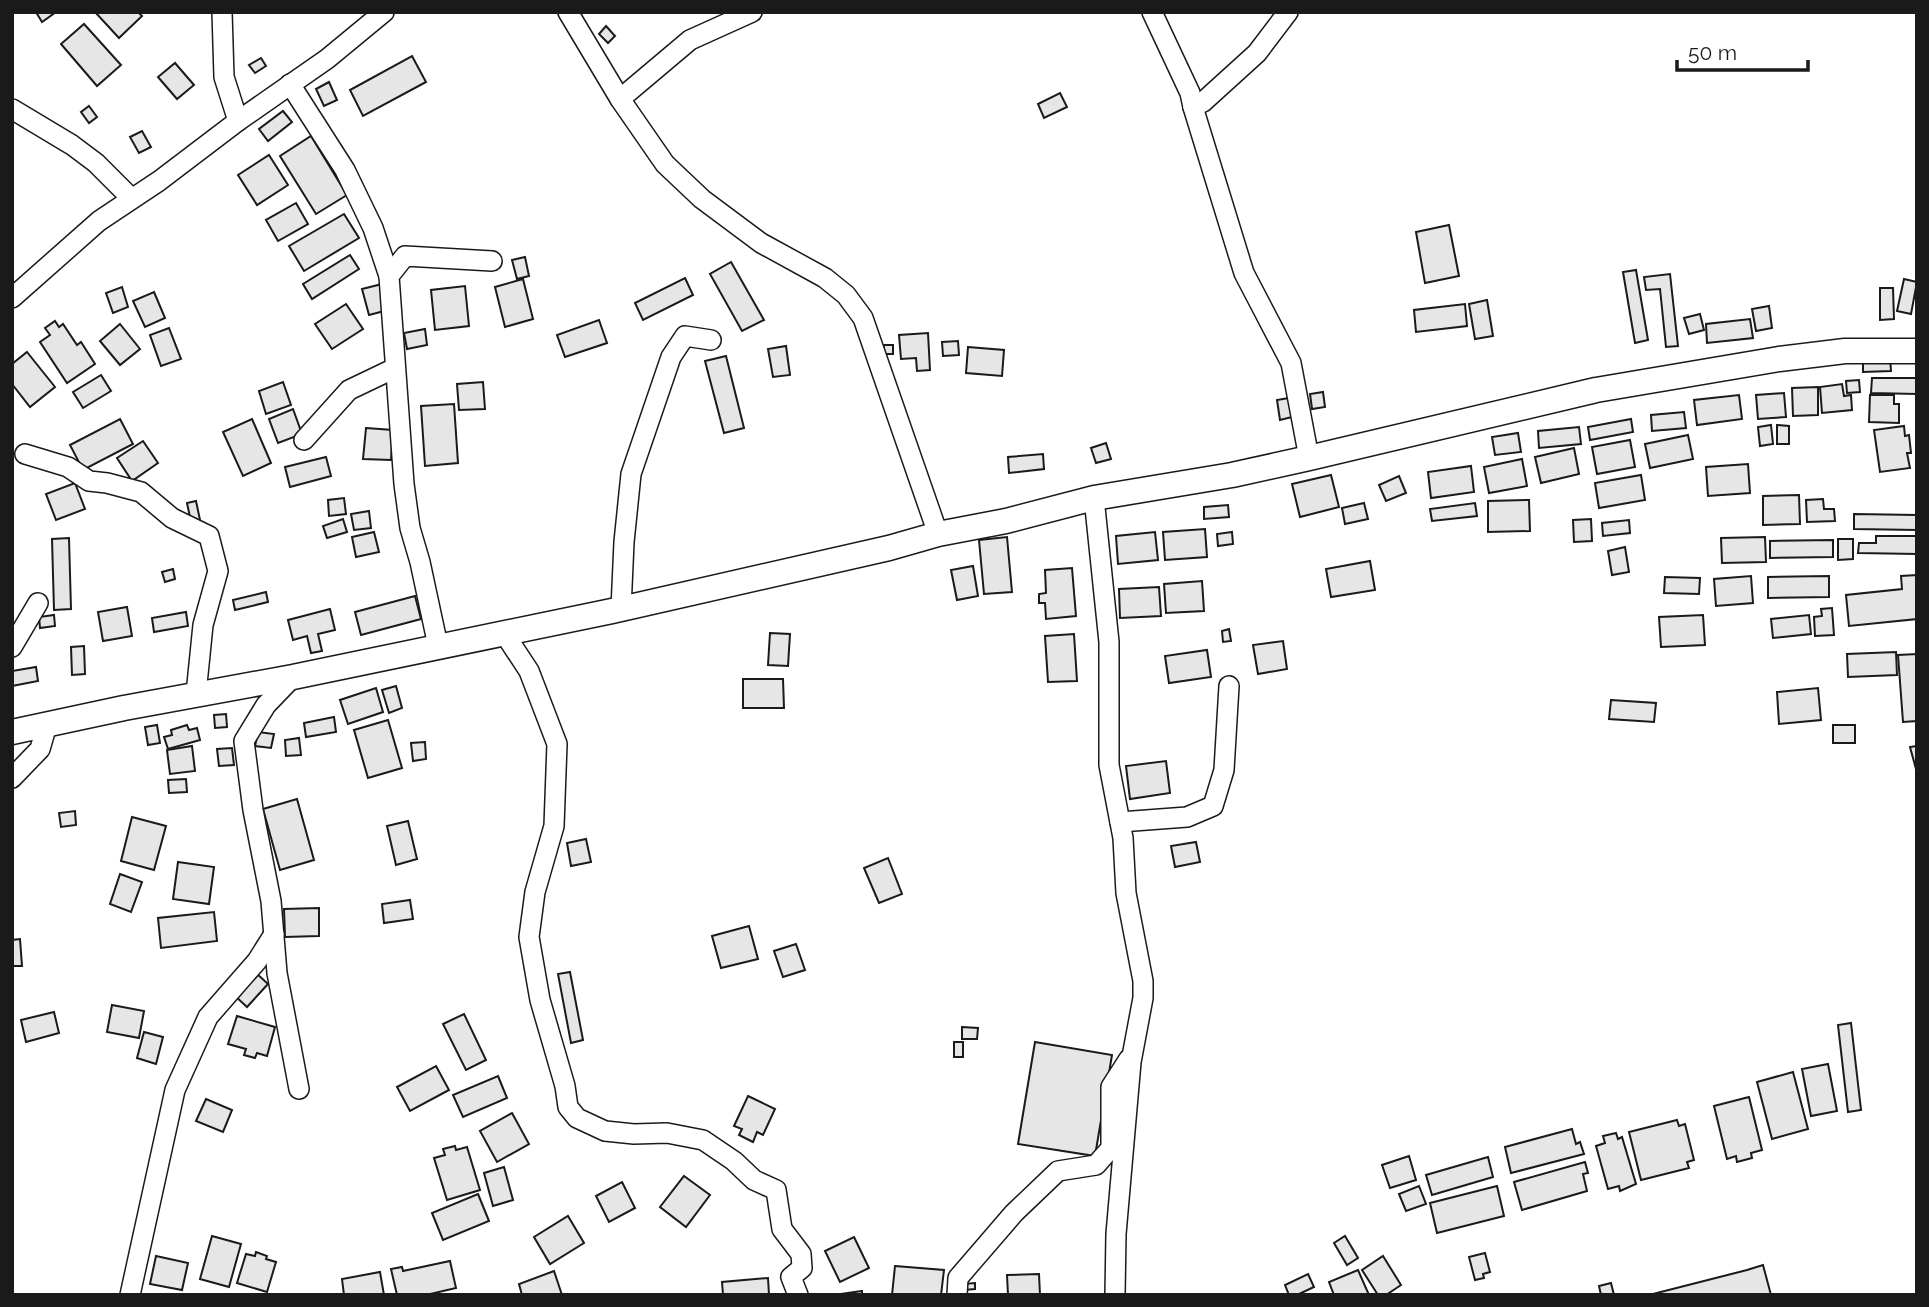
<svg xmlns="http://www.w3.org/2000/svg" width="1929" height="1307" viewBox="0 0 1929 1307" font-family="Raleway,sans-serif">
	<style>
		.building { fill: #e6e6e6; stroke: #1a1a1a; stroke-width: 2 }
		.lines { fill: none; stroke-linecap: round; stroke-linejoin: round }
		.minor-casing { stroke: #1a1a1a; stroke-width: 22 }
		.major-casing { stroke: #1a1a1a; stroke-width: 27 }
		.minor { stroke: #fff; stroke-width: 19 }
		.major { stroke: #fff; stroke-width: 24 }
	</style>
	<rect width="100%" height="100%" fill="#fff"/>
	<g class="building">
		<path d="M36 12H56L42 22Z"/>
		<path d="M95 12H138L142 16 119 38Z"/>
		<path d="M84 24 121 65 97 86 61 44Z"/>
		<path d="M606 26 615 36 608 43 599 34Z"/>
		<path d="M412 56 426 82 363 116 350 90Z"/>
		<path d="M261 58 266 66 255 73 249 65Z"/>
		<path d="M175 63 194 85 177 99 158 77Z"/>
		<path d="M329 82 337 100 324 106 316 89Z"/>
		<path d="M1060 93 1067 107 1044 118 1038 104Z"/>
		<path d="M89 106 97 117 89 123 81 112Z"/>
		<path d="M283 111 292 122 268 141 259 129Z"/>
		<path d="M142 131 151 147 139 153 130 137Z"/>
		<path d="M311 136 347 195 316 214 280 156Z"/>
		<path d="M269 155 288 185 257 205 238 175Z"/>
		<path d="M296 203 308 224 278 241 266 220Z"/>
		<path d="M344 214 359 238 304 271 289 246Z"/>
		<path d="M1449 225 1459 276 1425 283 1416 232Z"/>
		<path d="M350 255 359 269 312 299 303 284Z"/>
		<path d="M525 257 529 276 517 279 512 260Z"/>
		<path d="M731 262 764 320 742 331 710 274Z"/>
		<path d="M1636 270 1648 340 1635 343 1623 272Z"/>
		<path d="M1670 274 1678 346 1666 347 1660 289 1646 290 1644 277Z"/>
		<path d="M685 278 693 295 643 320 635 303Z"/>
		<path d="M523 279 533 319 505 327 495 287Z"/>
		<path d="M1904 279 1917 282 1911 314 1897 311Z"/>
		<path d="M382 284 388 310 369 315 362 289Z"/>
		<path d="M465 286 469 326 435 330 431 290Z"/>
		<path d="M122 287 128 307 113 313 106 293Z"/>
		<path d="M1880 288H1893L1894 319 1880 320Z"/>
		<path d="M154 292 165 318 145 327 133 301Z"/>
		<path d="M1487 300 1493 336 1475 339 1469 304Z"/>
		<path d="M346 304 363 329 332 349 315 324Z"/>
		<path d="M1465 304 1467 326 1416 332 1414 310Z"/>
		<path d="M1769 306 1772 328 1756 331 1752 309Z"/>
		<path d="M1700 314 1704 330 1689 334 1684 318Z"/>
		<path d="M1750 319 1753 338 1707 343 1706 324Z"/>
		<path d="M599 320 607 343 565 357 557 335Z"/>
		<path d="M55 321 59 327 63 324 77 345 81 342 95 364 67 383 40 342 50 335 45 328Z"/>
		<path d="M120 324 140 349 120 365 100 341Z"/>
		<path d="M169 328 181 359 161 366 150 335Z"/>
		<path d="M425 329 427 345 407 349 404 333Z"/>
		<path d="M928 333 930 370 917 371 916 358 901 359 899 335Z"/>
		<path d="M958 341 959 355 943 356 942 342Z"/>
		<path d="M884 345H893V354H883Z"/>
		<path d="M786 346 790 375 773 377 768 349Z"/>
		<path d="M968 347 1004 350 1002 376 966 373Z"/>
		<path d="M27 352 55 387 30 407 12 384V364Z"/>
		<path d="M726 356 744 428 724 433 705 361Z"/>
		<path d="M1890 357 1891 371 1863 372V358Z"/>
		<path d="M101 375 111 391 83 408 73 392Z"/>
		<path d="M1872 378H1917V394L1871 393Z"/>
		<path d="M1859 380 1860 392 1847 393 1846 381Z"/>
		<path d="M283 382 291 405 266 414 259 391Z"/>
		<path d="M483 382 485 409 459 410 457 384Z"/>
		<path d="M1842 384 1844 396 1851 395 1852 410 1822 413 1820 387Z"/>
		<path d="M1818 387V415L1793 416 1792 388Z"/>
		<path d="M1323 392 1325 407 1312 409 1310 394Z"/>
		<path d="M1784 393 1786 417 1758 419 1756 395Z"/>
		<path d="M1739 395 1742 419 1697 425 1694 400Z"/>
		<path d="M1870 395H1894V404H1899V423L1869 422Z"/>
		<path d="M1289 398 1292 417 1280 420 1277 400Z"/>
		<path d="M454 404 458 463 425 466 421 406Z"/>
		<path d="M293 409 302 434 278 443 269 419Z"/>
		<path d="M1684 412 1686 428 1652 431 1651 415Z"/>
		<path d="M120 419 133 444 83 470 70 445Z"/>
		<path d="M252 419 271 463 243 476 223 432Z"/>
		<path d="M1631 419 1633 432 1590 440 1588 427Z"/>
		<path d="M1771 425 1773 444 1760 446 1758 427Z"/>
		<path d="M1777 425 1789 426V444H1777Z"/>
		<path d="M1904 426 1905 436 1909 435 1911 453H1907L1910 468 1880 472 1874 430Z"/>
		<path d="M1579 427 1581 444 1539 448 1538 431Z"/>
		<path d="M366 428 393 430 391 460 363 459Z"/>
		<path d="M1518 433 1521 452 1495 455 1492 437Z"/>
		<path d="M1688 435 1693 459 1650 468 1645 444Z"/>
		<path d="M1630 440 1635 467 1597 474 1592 447Z"/>
		<path d="M143 441 158 463 132 481 117 458Z"/>
		<path d="M1106 443 1111 459 1096 463 1091 448Z"/>
		<path d="M1574 448 1579 474 1541 483 1535 457Z"/>
		<path d="M1043 454 1044 469 1009 473 1008 457Z"/>
		<path d="M326 457 331 476 290 487 285 467Z"/>
		<path d="M1522 459 1527 486 1489 493 1484 467Z"/>
		<path d="M1748 464 1750 493 1708 496 1706 467Z"/>
		<path d="M1471 466 1474 492 1431 498 1428 472Z"/>
		<path d="M1331 475 1339 507 1300 517 1292 484Z"/>
		<path d="M1641 475 1645 500 1599 508 1595 483Z"/>
		<path d="M1399 476 1406 493 1386 501 1379 485Z"/>
		<path d="M75 483 85 509 56 520 46 494Z"/>
		<path d="M1799 495 1800 524 1763 525V496Z"/>
		<path d="M344 498 346 514 329 516 328 500Z"/>
		<path d="M1823 499 1824 509H1834L1835 521 1807 522 1806 500Z"/>
		<path d="M1529 500 1530 531 1488 532V501Z"/>
		<path d="M196 501 200 520 191 522 187 503Z"/>
		<path d="M1364 503 1368 519 1345 524 1342 508Z"/>
		<path d="M1475 503 1477 516 1432 521 1430 509Z"/>
		<path d="M1228 505 1229 517 1204 519V507Z"/>
		<path d="M369 511 371 528 354 530 351 514Z"/>
		<path d="M1854 514 1917 515V530L1854 529Z"/>
		<path d="M343 519 347 532 327 538 323 526Z"/>
		<path d="M1591 519 1592 541 1574 542 1573 520Z"/>
		<path d="M1629 520 1630 533 1603 536 1602 523Z"/>
		<path d="M1205 529 1207 557 1165 560 1163 532Z"/>
		<path d="M374 532 379 552 356 557 352 537Z"/>
		<path d="M1155 532 1158 560 1118 564 1116 536Z"/>
		<path d="M1232 532 1233 544 1218 546 1217 534Z"/>
		<path d="M1876 536H1917V554L1858 553 1859 543H1876Z"/>
		<path d="M1007 537 1012 592 984 594 979 540Z"/>
		<path d="M1765 537 1766 562 1722 563 1721 538Z"/>
		<path d="M69 538 71 609 54 610 52 539Z"/>
		<path d="M1838 539H1853V559L1838 560Z"/>
		<path d="M1833 540V557L1770 558V541Z"/>
		<path d="M1625 547 1629 572 1612 575 1608 551Z"/>
		<path d="M1370 561 1375 590 1331 597 1326 569Z"/>
		<path d="M973 566 978 596 957 600 951 570Z"/>
		<path d="M1072 568 1076 616 1046 619 1045 603H1039V594L1046 593 1045 570Z"/>
		<path d="M173 569 175 579 165 582 162 572Z"/>
		<path d="M1917 575V619L1849 626 1846 595 1902 589 1901 576Z"/>
		<path d="M1751 576 1753 603 1716 606 1714 579Z"/>
		<path d="M1829 576V597L1768 598V577Z"/>
		<path d="M1665 577 1700 578 1699 594 1664 593Z"/>
		<path d="M1202 581 1204 611 1166 613 1164 584Z"/>
		<path d="M1159 587 1161 616 1120 618 1119 589Z"/>
		<path d="M266 592 268 602 235 610 233 600Z"/>
		<path d="M415 596 421 619 361 635 355 612Z"/>
		<path d="M127 607 132 636 103 641 98 612Z"/>
		<path d="M1832 608 1834 635 1815 636 1814 617 1822 616 1821 609Z"/>
		<path d="M330 609 335 630 318 634 322 651 311 653 307 636 293 640 288 620Z"/>
		<path d="M186 612 188 626 154 632 152 618Z"/>
		<path d="M54 615 55 626 40 628 39 617Z"/>
		<path d="M1703 615 1705 645 1661 647 1659 617Z"/>
		<path d="M1809 615 1811 634 1773 638 1771 619Z"/>
		<path d="M1229 629 1231 641 1223 642 1222 631Z"/>
		<path d="M770 633 790 634 788 666 768 665Z"/>
		<path d="M1074 634 1077 681 1048 682 1045 636Z"/>
		<path d="M1283 641 1287 669 1258 674 1253 645Z"/>
		<path d="M84 646 85 674 72 675 71 647Z"/>
		<path d="M1207 650 1211 677 1169 683 1165 656Z"/>
		<path d="M1896 652 1897 675 1848 677 1847 654Z"/>
		<path d="M1917 654V721L1903 722 1898 655Z"/>
		<path d="M36 667 38 681 12 686V671Z"/>
		<path d="M743 679H783L784 708H743Z"/>
		<path d="M396 686 402 708 389 713 382 690Z"/>
		<path d="M376 688 383 712 348 724 340 700Z"/>
		<path d="M1818 688 1821 720 1779 724 1777 692Z"/>
		<path d="M1611 700 1656 703 1654 722 1609 719Z"/>
		<path d="M226 714 227 727 215 728 214 715Z"/>
		<path d="M334 717 336 732 306 737 304 723Z"/>
		<path d="M388 720 402 768 368 778 354 730Z"/>
		<path d="M157 725 160 743 148 745 145 727Z"/>
		<path d="M187 725 189 730 197 728 200 740 168 749 164 737 172 735 171 730Z"/>
		<rect x="1833" y="725" width="22" height="18"/>
		<path d="M258 732 274 734 271 748 255 746Z"/>
		<path d="M299 738 301 755 286 756 285 740Z"/>
		<path d="M425 742 426 759 413 761 411 743Z"/>
		<path d="M192 746 195 771 170 774 167 750Z"/>
		<path d="M1917 746V769H1916L1910 747Z"/>
		<path d="M232 748 234 765 219 766 217 749Z"/>
		<path d="M1166 761 1170 793 1130 799 1126 766Z"/>
		<path d="M186 779 187 792 169 793 168 780Z"/>
		<path d="M297 799 314 860 280 870 263 809Z"/>
		<path d="M75 811 76 825 61 827 59 813Z"/>
		<path d="M132 817 166 826 154 870 121 861Z"/>
		<path d="M408 821 417 859 396 865 387 826Z"/>
		<path d="M586 839 591 862 571 866 567 843Z"/>
		<path d="M1196 842 1200 862 1175 867 1171 846Z"/>
		<path d="M888 858 902 894 879 903 864 868Z"/>
		<path d="M178 862 214 867 209 904 173 899Z"/>
		<path d="M120 874 142 882 131 912 110 904Z"/>
		<path d="M410 900 413 919 384 923 382 904Z"/>
		<path d="M319 908V936L285 937 284 909Z"/>
		<path d="M214 912 217 941 161 948 158 918Z"/>
		<path d="M749 926 758 959 721 968 712 936Z"/>
		<path d="M20 939 22 966H12V940Z"/>
		<path d="M796 944 805 970 783 977 774 951Z"/>
		<path d="M255 972 268 984 247 1007 234 995Z"/>
		<path d="M570 972 583 1040 571 1043 558 974Z"/>
		<path d="M112 1005 144 1011 139 1038 107 1032Z"/>
		<path d="M54 1012 59 1033 26 1042 21 1020Z"/>
		<path d="M464 1014 486 1060 466 1070 443 1024Z"/>
		<path d="M237 1016 275 1027 267 1056 257 1053 255 1058 244 1055 246 1049 228 1044Z"/>
		<path d="M1851 1023 1861 1110 1848 1112 1838 1025Z"/>
		<path d="M962 1027 978 1028 977 1039H962Z"/>
		<path d="M144 1032 163 1037 156 1064 137 1058Z"/>
		<rect x="954" y="1042" width="9" height="15"/>
		<path d="M1035 1042 1112 1055 1095 1156 1018 1144Z"/>
		<path d="M1828 1064 1837 1111 1811 1116 1802 1069Z"/>
		<path d="M436 1066 449 1090 410 1111 397 1087Z"/>
		<path d="M1793 1072 1808 1129 1772 1139 1757 1082Z"/>
		<path d="M498 1076 507 1098 463 1117 453 1095Z"/>
		<path d="M748 1096 775 1109 763 1135 757 1132 753 1142 739 1135 742 1129 734 1126Z"/>
		<path d="M1749 1097 1762 1150 1751 1153 1752 1158 1737 1162 1736 1156 1727 1159 1714 1106Z"/>
		<path d="M206 1099 232 1110 223 1132 196 1121Z"/>
		<path d="M512 1113 529 1144 497 1162 480 1131Z"/>
		<path d="M1677 1120 1679 1126 1685 1124 1694 1160 1687 1162 1689 1168 1641 1180 1629 1132Z"/>
		<path d="M1572 1129 1576 1144 1580 1142 1584 1154 1511 1173 1505 1147Z"/>
		<path d="M1616 1133 1618 1139 1622 1137 1636 1184 1620 1191 1619 1186 1608 1189 1596 1146 1605 1143 1603 1136Z"/>
		<path d="M455 1146 456 1150 467 1147 480 1190 447 1200 434 1158 445 1155 443 1149Z"/>
		<path d="M1409 1156 1416 1180 1390 1188 1382 1165Z"/>
		<path d="M1488 1157 1493 1177 1432 1195 1426 1175Z"/>
		<path d="M1585 1162 1588 1173 1583 1174 1587 1191 1522 1210 1514 1182Z"/>
		<path d="M504 1167 513 1200 493 1206 484 1173Z"/>
		<path d="M684 1176 710 1195 686 1227 660 1207Z"/>
		<path d="M622 1182 635 1208 609 1222 596 1196Z"/>
		<path d="M1419 1186 1426 1204 1406 1211 1399 1194Z"/>
		<path d="M1497 1186 1504 1216 1437 1233 1430 1203Z"/>
		<path d="M478 1194 489 1221 443 1240 432 1213Z"/>
		<path d="M568 1216 584 1243 550 1264 534 1237Z"/>
		<path d="M212 1236 241 1244 229 1287 200 1279Z"/>
		<path d="M1345 1236 1358 1258 1347 1265 1334 1243Z"/>
		<path d="M854 1237 869 1268 840 1282 825 1251Z"/>
		<path d="M256 1252 267 1256 266 1259 276 1262 267 1292 237 1283 246 1254 255 1256Z"/>
		<path d="M1485 1253 1490 1272 1483 1274 1484 1278 1475 1280 1469 1257Z"/>
		<path d="M156 1256 188 1263 182 1290 150 1284Z"/>
		<path d="M1383 1256 1401 1285 1386 1295H1378L1362 1270Z"/>
		<path d="M450 1261 456 1288 426 1295H397L391 1269 402 1267 403 1271Z"/>
		<path d="M1763 1265 1771 1295H1649L1747 1270Z"/>
		<path d="M895 1266 944 1270 941 1295H892Z"/>
		<path d="M1358 1270 1369 1295H1334L1329 1282Z"/>
		<path d="M554 1271 562 1295H522L519 1284Z"/>
		<path d="M380 1272 384 1295H344L342 1279Z"/>
		<path d="M1039 1274 1040 1295H1008L1007 1275Z"/>
		<path d="M1308 1274 1314 1287 1297 1295H1289L1285 1285Z"/>
		<path d="M768 1278 769 1295H723L722 1282Z"/>
		<path d="M975 1283V1289L964 1290V1284Z"/>
		<path d="M1611 1283 1614 1295H1601L1599 1286Z"/>
		<path d="M862 1291V1295H834Z"/>
	</g>
	<g class="lines">
		<defs>
			<g id="minor">
				<path d="M222 12 224 77 238 121"/>
				<path d="M568 12 620 99 665 164 702 199 761 243 825 278 846 295 863 318 938 534"/>
				<path d="M1152 12 1190 93 1193 107"/>
				<path d="M1288 12 1257 53 1203 102 1193 107 1244 273 1291 363 1309 458"/>
				<path d="M290 84 345 170 373 228 389 276"/>
				<path d="M620 99 690 40 752 12"/>
				<path d="M12 109 72 145 96 163 131 198"/>
				<path d="M12 298 99 221 159 181 238 121 327 59 384 12"/>
				<path d="M304 440 349 390 395 368"/>
				<path d="M25 454 68 467 89 481 107 483 141 492 172 518 209 536 218 571 203 625 196 694"/>
				<path d="M1094 498 1109 642V765L1123 838 1126 893 1143 981V998L1131 1062 1116 1234 1115 1295"/>
				<path d="M621 609 624 542 631 474 671 357 685 336 711 340"/>
				<path d="M504 633 529 671 557 744 554 826 535 892 529 937 540 1000 565 1086 568 1107 577 1118 605 1131 634 1134 667 1133 703 1140 734 1161 754 1180 776 1190 782 1229 801 1254 802 1268 791 1277 798 1295"/>
				<path d="M438 646 420 562 410 528 404 484 389 276 405 256 492 261"/>
				<path d="M12 647 38 603"/>
				<path d="M293 677 266 705 244 741 253 810 271 901 277 973 299 1089"/>
				<path d="M12 778 40 749 47 725"/>
				<path d="M1120 822 1187 817 1213 806 1224 770 1229 686"/>
				<path d="M130 1295 175 1090 208 1017 257 961 274 934"/>
				<path d="M957 1295 958 1278 1014 1213 1058 1171 1096 1165 1111 1148V1087L1129 1059"/>
			</g>
			<path id="major" d="M12 732 124 708 293 677 612 611 889 548 938 534 1006 521 1094 498 1232 475 1309 458 1596 390 1779 359 1845 351H1917"/>
		</defs>
		<use href="#minor" class="minor-casing"/>
		<use href="#major" class="major-casing"/>
		<use href="#minor" class="minor"/>
		<use href="#major" class="major"/>
	</g>
	<rect width="1929" height="1307" fill="none" stroke="#1a1a1a" stroke-width="28"/>
	<path d="M1677 60v10h131v-10" fill="none" stroke="#1a1a1a" stroke-width="3.5"/>
	<text x="1688" y="60" font-size="21" fill="#1a1a1a" stroke="#ffffff" stroke-width="5" paint-order="stroke">50 m</text>
</svg>
